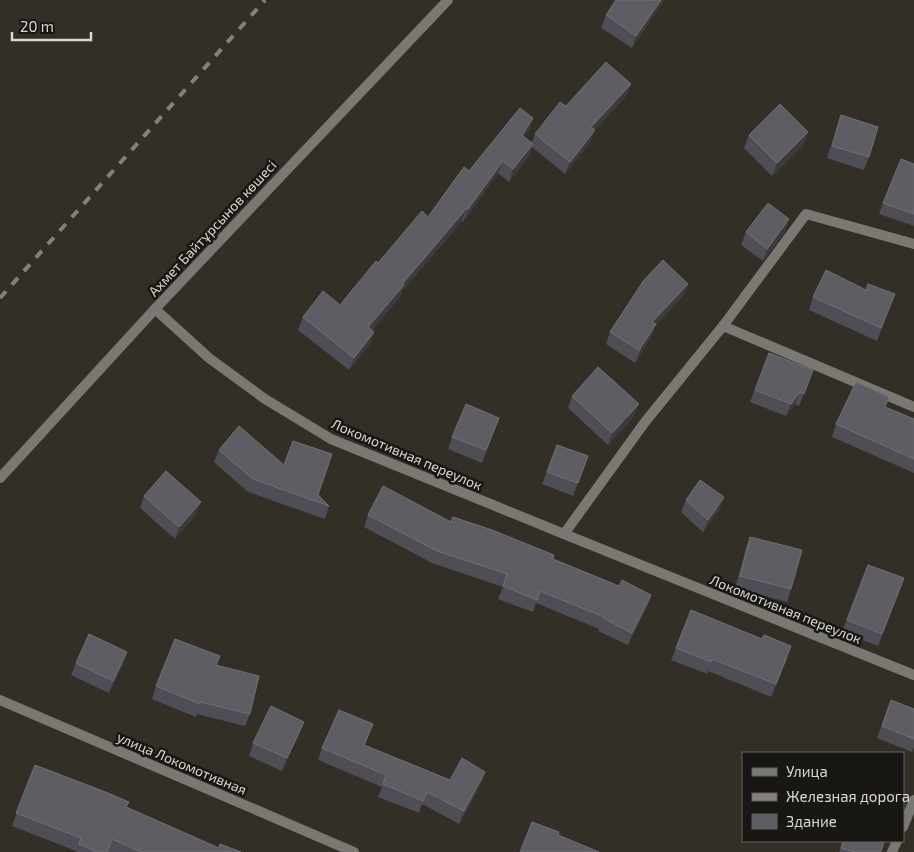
<svg xmlns="http://www.w3.org/2000/svg" width="914" height="852" viewBox="0 0 914 852" font-family="'Exo 2',sans-serif">
	<style>
		.lines { fill: none; stroke-linecap: round; stroke-linejoin: round }
		.minor { stroke: #7a7873; stroke-width: 10 }
		.rail { stroke: #84807a; stroke-width: 4; stroke-dasharray: 9 9; stroke-linecap: butt }
		.wall { fill: #4f4e56 }
		.shaded-wall { fill: #3d3b3d }
		.building { fill: #5e5d64; stroke: #717075 }
		.labels { text-anchor: middle; dominant-baseline: central; stroke-width: 5; stroke-linejoin: round; paint-order: stroke }
		.street-label { font-size: 14px; fill: #dbd8d3; stroke: #191713 }
	</style>
	<rect width="100%" height="100%" fill="#332e26"/>
	<g class="lines">
		<g class="minor">
			<path d="M155 309 209 358 265 399 331 439 564 534 914 675"/>
			<path d="M723 326 806 214 914 244"/>
			<path d="M0 478 155 309 448 0"/>
			<path d="M564 534 645 422 723 326 914 407"/>
			<path d="M0 700 354 852"/>
			<path d="M903 827 914 800"/>
			<path d="M892 852 897 841"/>
		</g>
		<path class="rail" d="M0 298 265 0"/>
	</g>
	<g class="wall">
		<path d="M616 0H664L632 48 601 28 606 15Z"/>
		<path d="M631 84 626 96 594 131 590 142 565 174 532 147 529 156 509 182 498 173 463 222 462 221 402 291 400 297 372 330 370 344 349 370 298 330 303 317 340 305 378 263 428 217 469 171 533 118 529 130 524 137 532 142 535 134 566 106Z"/>
		<path d="M841 115 869 157 864 170 827 158Z"/>
		<path d="M749 135 804 144 772 176 744 148Z"/>
		<path d="M914 164V226L879 214 883 203Z"/>
		<path d="M785 231 763 261 741 245 746 232Z"/>
		<path d="M688 284 683 296 655 326 651 337 635 363 606 344 610 332Z"/>
		<path d="M813 297 890 307 877 341 809 310Z"/>
		<path d="M769 353 813 370 799 406 795 404 786 416 750 402Z"/>
		<path d="M572 396 634 416 608 445 568 408Z"/>
		<path d="M889 397 885 407 914 419V473L832 437 836 424Z"/>
		<path d="M499 418 482 463 448 449 452 437Z"/>
		<path d="M557 445 588 456 573 496 542 484Z"/>
		<path d="M219 450 318 495 329 506 325 519 248 492 214 462Z"/>
		<path d="M144 496 196 514 175 539 140 508Z"/>
		<path d="M724 497 719 510 703 532 681 512 686 500Z"/>
		<path d="M368 515 451 522 553 559 619 586 651 595 647 607 628 645 598 631 599 629 536 603 533 612 498 599 503 587 432 563 364 527Z"/>
		<path d="M750 537 791 589 787 602 735 588 746 549Z"/>
		<path d="M868 565 904 578 878 646 842 632Z"/>
		<path d="M676 648 787 659 771 697 708 671 707 674 671 660Z"/>
		<path d="M76 663 123 664 109 693 71 675Z"/>
		<path d="M216 665 250 714 245 726 197 714 196 717 152 699 156 686Z"/>
		<path d="M891 700 914 709V747L912 752 877 738Z"/>
		<path d="M304 722 299 734 282 771 249 756 253 743Z"/>
		<path d="M373 724 365 745 450 780 485 772 481 784 459 824 422 804 419 813 378 797 382 787 318 760 322 748Z"/>
		<path d="M35 765 127 808 219 848 241 852H76V851L12 826Z"/>
		<path d="M843 841H884L881 852H839Z"/>
	</g>
	<g class="shaded-wall">
		<path d="M661 0H664L632 48 636 36Z"/>
		<path d="M631 84 626 96 594 131 590 142 565 174 570 162 591 127Z"/>
		<path d="M533 118 529 130 517 147 522 135Z"/>
		<path d="M808 132 804 144 772 176 777 163Z"/>
		<path d="M533 144 529 156 509 182 513 169Z"/>
		<path d="M503 161 498 173 463 222 468 209Z"/>
		<path d="M467 208 462 221 402 291 400 297 364 340 368 327 403 283Z"/>
		<path d="M789 219 785 231 763 261 767 249Z"/>
		<path d="M688 284 683 296 655 326 651 337 635 363 652 322Z"/>
		<path d="M374 332 370 344 349 370 354 358Z"/>
		<path d="M800 392 795 404 786 416 791 404Z"/>
		<path d="M639 404 634 416 608 445 612 433Z"/>
		<path d="M724 497 719 510 703 532 708 520Z"/>
		<path d="M201 502 196 514 175 539 179 527Z"/>
		<path d="M651 595 647 607 628 645 632 633Z"/>
		<path d="M127 652 123 664 109 693 113 681Z"/>
		<path d="M304 722 299 734 282 771 287 758Z"/>
		<path d="M485 772 481 784 459 824 464 811Z"/>
	</g>
	<g class="building">
		<path d="M616 0H661L636 36 606 15Z"/>
		<path d="M606 62 631 84 591 127 595 130 570 162 535 134 560 102 566 106Z"/>
		<path d="M780 104 808 132 777 163 749 135Z"/>
		<path d="M520 108 533 118 522 135 533 144 513 169 503 161 468 209 467 208 403 283 404 285 368 327 374 332 354 358 303 317 323 291 340 305 376 261 378 263 422 211 428 217 464 167 469 171Z"/>
		<path d="M841 115 878 127 869 157 832 146Z"/>
		<path d="M901 159 914 164V214L883 203Z"/>
		<path d="M768 203 789 219 767 249 746 232Z"/>
		<path d="M663 260 688 284 652 322 656 324 639 350 610 332 644 280Z"/>
		<path d="M826 270 866 290 868 284 895 294 881 328 813 297Z"/>
		<path d="M769 353 813 370 804 394 800 392 791 404 755 390Z"/>
		<path d="M598 367 639 404 612 433 572 396Z"/>
		<path d="M856 382 889 397 885 407 914 419V459L836 424Z"/>
		<path d="M466 404 499 418 486 450 452 437Z"/>
		<path d="M239 426 284 465 293 441 332 454 318 495 329 506 253 479 219 450Z"/>
		<path d="M557 445 588 456 578 483 547 472Z"/>
		<path d="M166 471 201 502 179 527 144 496Z"/>
		<path d="M700 480 724 497 708 520 686 500Z"/>
		<path d="M383 486 451 522 453 517 492 530 554 555 553 559 619 586 622 580 651 595 632 633 603 618 604 617 540 591 537 600 503 586 507 574 437 551 368 515Z"/>
		<path d="M750 537 802 550 791 589 740 576Z"/>
		<path d="M868 565 904 578 882 634 847 620Z"/>
		<path d="M691 610 762 639 764 635 791 646 776 684 712 659 711 662 676 648Z"/>
		<path d="M89 634 127 652 113 681 76 663Z"/>
		<path d="M175 639 220 656 216 665 259 676 250 714 201 702 200 704 156 686Z"/>
		<path d="M891 700 914 709V739L882 726Z"/>
		<path d="M271 706 304 722 287 758 253 743Z"/>
		<path d="M339 710 373 724 364 745 450 780 462 758 485 772 464 811 427 792 423 801 383 784 386 775 322 748Z"/>
		<path d="M35 765 108 793 129 802 126 807 219 848 220 844 241 852H141L112 839 107 852H97L79 844 81 838 16 813Z"/>
		<path d="M532 822 559 832 558 835 599 852H520Z"/>
		<path d="M843 841H884L881 852H855L841 848Z"/>
	</g>
	<g class="labels">
		<g class="street-label">
			<text transform="translate(212 228) rotate(-47)">Ахмет Байтұрсынов көшесі</text>
			<text transform="translate(407 454) rotate(23)">Локомотивная переулок</text>
			<text transform="translate(786 609) rotate(22)">Локомотивная переулок</text>
			<text transform="translate(182 763) rotate(23)">улица Локомотивная</text>
		</g>
	</g>
	<rect x="742" y="752" width="162" height="90" fill="#191713" stroke="#676460"/>
	<rect x="752" y="768" width="25" height="8" fill="#7a7873" stroke="#676460"/>
	<text x="786" y="777" font-size="15" fill="#dbd8d3">Улица</text>
	<rect x="752" y="793" width="25" height="8" fill="#84807a" stroke="#676460"/>
	<text x="786" y="802" font-size="15" fill="#dbd8d3">Железная дорога</text>
	<rect x="752" y="814" width="25" height="15" fill="#5e5d64" stroke="#676460"/>
	<text x="786" y="827" font-size="15" fill="#dbd8d3">Здание</text>
	<path d="M12 32v8h79v-8" fill="none" stroke="#dbd8d3" stroke-width="2.5"/>
	<text x="20" y="32" font-size="15" fill="#dbd8d3" stroke="#191713" stroke-width="4" paint-order="stroke">20 m</text>
</svg>
